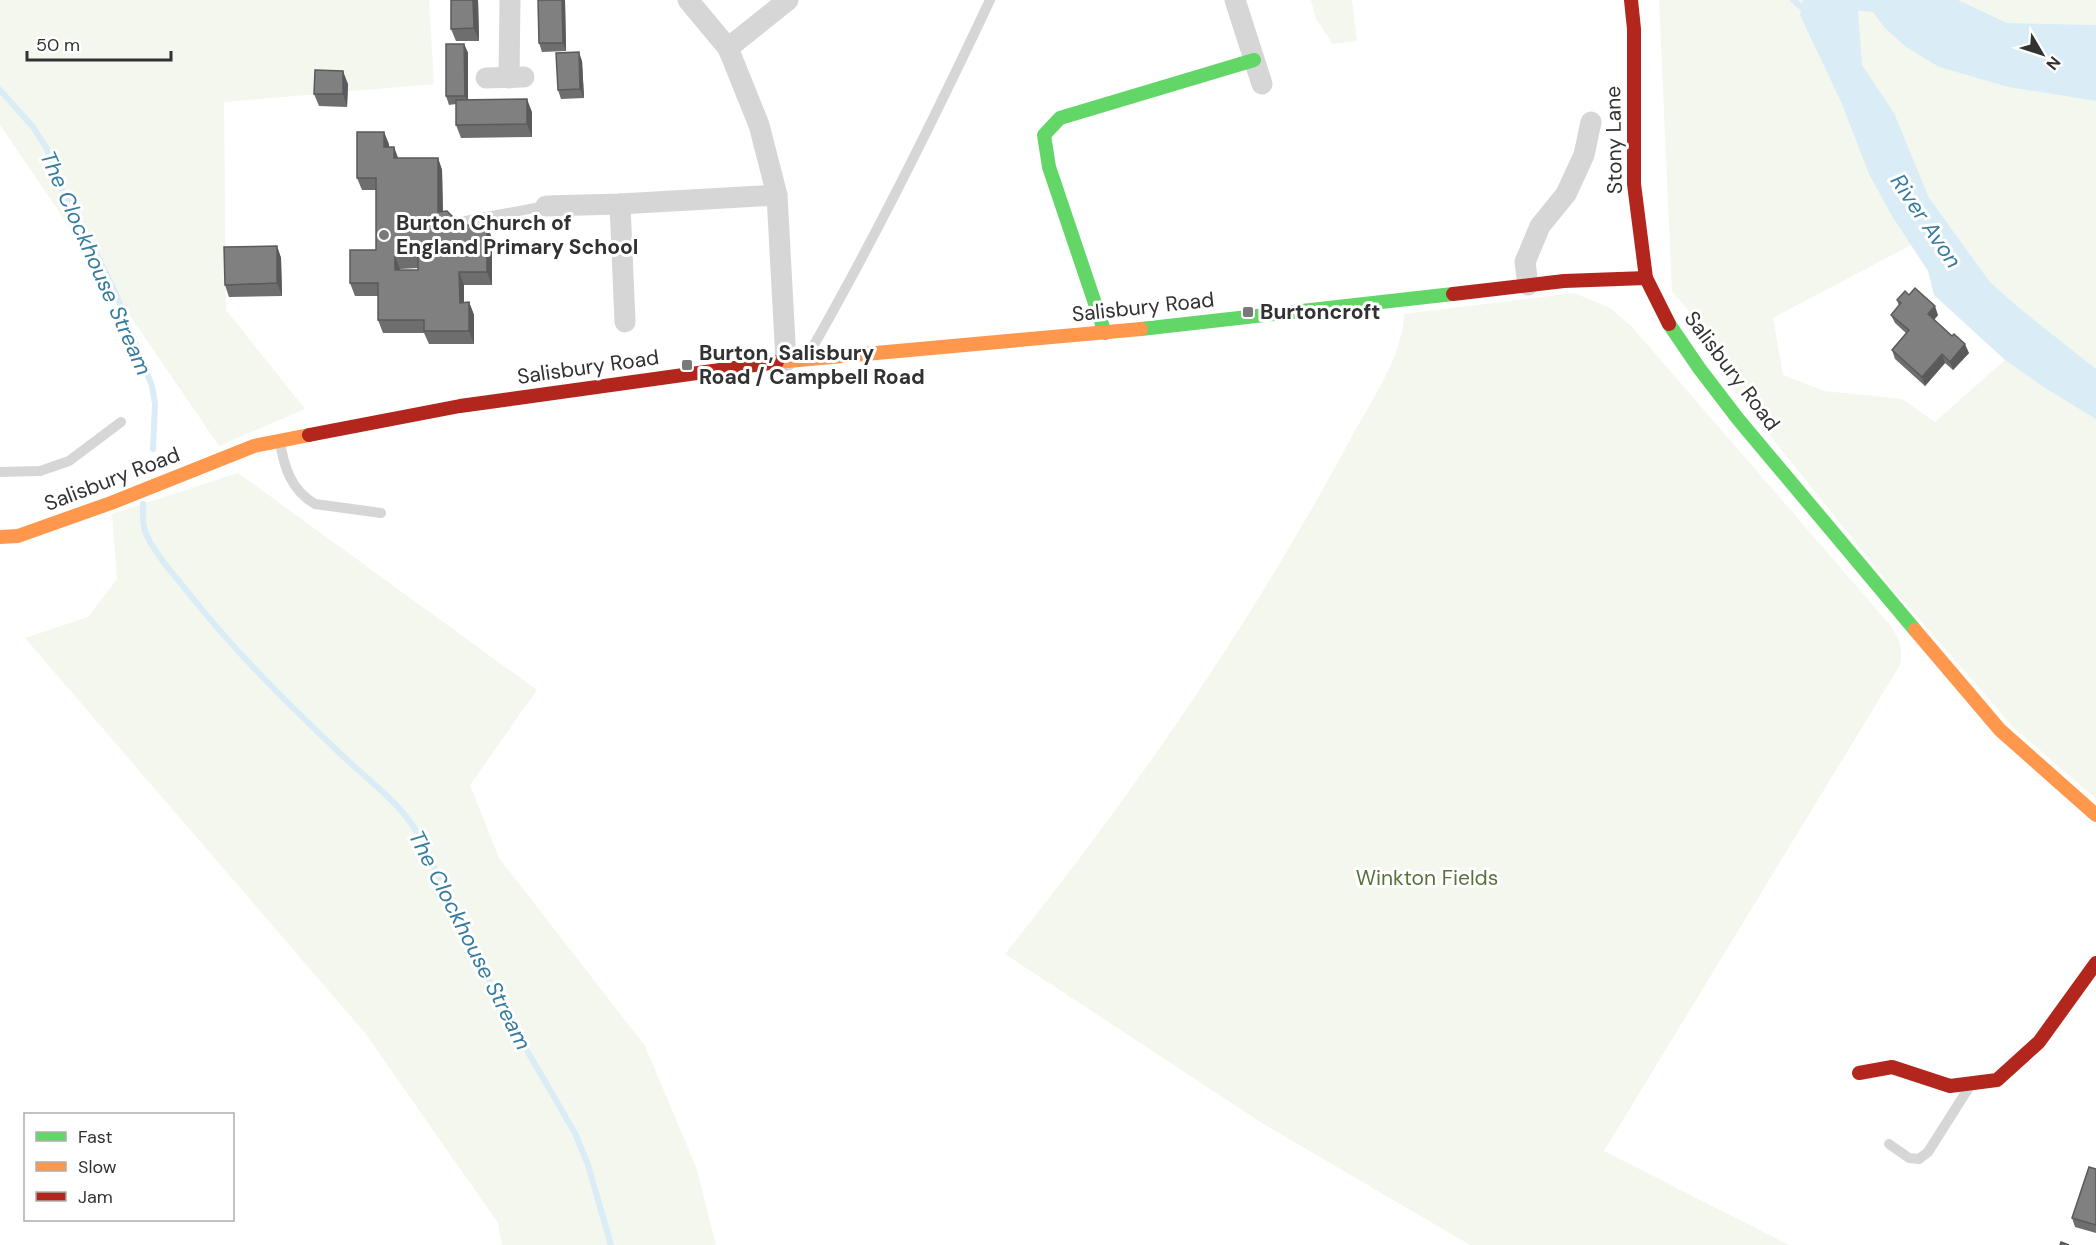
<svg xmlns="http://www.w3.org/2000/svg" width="2096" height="1245" viewBox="0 0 2096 1245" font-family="'DM Sans',sans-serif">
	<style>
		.green { fill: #f3f7ed }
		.water { fill: #daecf5 }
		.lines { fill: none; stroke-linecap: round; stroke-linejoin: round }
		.stream { stroke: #daecf5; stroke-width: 6 }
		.lane { stroke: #d6d6d6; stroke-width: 10 }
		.street { stroke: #d6d6d6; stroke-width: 21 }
		.fast { stroke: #63d668; stroke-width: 14 }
		.slow { stroke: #ff974d; stroke-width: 14 }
		.jam { stroke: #b3261e; stroke-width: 14 }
		.wall { fill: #6e6e6e; fill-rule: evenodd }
		.shaded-wall { fill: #5a5a5a }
		.building { fill: #808080; stroke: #5a5a5a; stroke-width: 1.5; fill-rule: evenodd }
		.poi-dot { fill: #7a7a7a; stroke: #fff; stroke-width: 2 }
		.labels { text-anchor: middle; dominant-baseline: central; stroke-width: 6; stroke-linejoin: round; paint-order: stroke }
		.street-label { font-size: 21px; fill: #323232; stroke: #fff }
		.poi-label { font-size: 21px; font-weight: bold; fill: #323232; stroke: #fff; text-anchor: start }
		.park-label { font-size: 21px; fill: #587339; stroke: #fff }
		.water-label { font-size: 22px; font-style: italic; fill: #367c9e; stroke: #fff }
	</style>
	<rect width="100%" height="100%" fill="#fff"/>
	<g class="green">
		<path d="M0 0H429L434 84 224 102 226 310 305 409 219 446 0 125Z"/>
		<path d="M1311 0H1352L1357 41 1333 44 1316 19Z"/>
		<path d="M1659 0H1840L1857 11 1873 12 1884 27 1939 67 2008 87 2096 101V369L2018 307 1990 282 1950 227 1911 245 1773 318 1783 375 1824 391 1902 399 1935 422 2005 360 2045 388 2096 402V799L2014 728 1891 587 1721 374 1731 362 1672 291Z"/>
		<path d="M1958 0H2096V25L2007 23Z"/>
		<path d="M1574 293 1610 308 1632 327 1891 626C1900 641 1903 647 1900 665L1604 1151 1789 1245H1470L1262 1123 1005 954C1135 792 1253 621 1351 438 1371 401 1403 356 1404 314Z"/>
		<path d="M238 473 537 690 470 785 499 858 645 1046 696 1167 716 1245H502L498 1223 365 1033 25 638 88 617 117 579 112 514Z"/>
	</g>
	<path class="water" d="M1803 0H1958L2007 23 2096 25V101L2008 87 1939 67 1906 47 1884 27 1873 12 1858 11 1862 65 1894 113 1929 198 1990 282 2018 307 2096 369V419L2045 388 2005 360 1934 295 1928 271 1892 216 1869 174 1842 104 1800 15Z"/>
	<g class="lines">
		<g class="stream">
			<path d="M1793 0 1806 11"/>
			<path d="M0 90 33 127 47 149 59 184 87 235 116 294 152 386 155 404 153 449"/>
			<path d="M143 504C143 515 142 526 147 536 157 556 173 574 187 591 234 651 289 705 344 757 371 783 396 799 417 832L504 1011 575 1133 588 1165 611 1245"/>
		</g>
		<g class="lane">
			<path d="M465 221 546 206"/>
			<path d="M807 357C874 241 933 121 990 0"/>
			<path d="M280 442C284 467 291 490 315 504L381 513"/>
			<path d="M0 472 40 471 69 461 121 422"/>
			<path d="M1889 1144 1909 1158 1919 1159 1928 1152 1968 1089"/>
		</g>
		<g class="street">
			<path d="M688 0 728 48 759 125 777 195 786 361"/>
			<path d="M1235 0 1262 84"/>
			<path d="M728 48 788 0"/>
			<path d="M486 78 524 77"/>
			<path d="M509 78 510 0"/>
			<path d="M620 204 625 322"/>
			<path d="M546 206 620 204 777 195"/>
			<path d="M1528 285 1525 262 1540 226 1566 194 1584 155 1591 122"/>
		</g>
		<g class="fast">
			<path d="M1669 324 1699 368 1738 419 1915 630"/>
			<path d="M1141 329 1453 294"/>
			<path d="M1105 333 1049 167 1044 135 1060 118 1254 60"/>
		</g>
		<g class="slow">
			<path d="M777 362 1141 329"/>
			<path d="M0 537 18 536 111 503 254 446 309 435"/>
			<path d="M1915 630 2000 730 2096 815"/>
		</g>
		<g class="jam">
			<path d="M1631 0 1634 29V184L1646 278 1669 324"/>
			<path d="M1453 294 1564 281 1646 278"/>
			<path d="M309 435 460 406 777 362"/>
			<path d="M1859 1073 1892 1067 1950 1086 1997 1080 2039 1042 2096 963"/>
		</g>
	</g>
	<g class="wall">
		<path d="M451 0H478L479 41H456L451 29Z"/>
		<path d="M565 0 566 51 542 52 539 43Z"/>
		<path d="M464 44 468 53V100L532 112V137L461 138 456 125V104L449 105 446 96Z"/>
		<path d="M582 61 584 98 561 99 558 90Z"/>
		<path d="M348 84 347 107 319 106 314 94Z"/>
		<path d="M384 132 389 147 398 158H438L442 170 443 211 461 225 492 238V285H464V302H469L474 315V344H429L424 333H383L378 320V296H355L350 283 376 250V190H362L357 178ZM418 268V270H400V269Z"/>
		<path d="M277 246 281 258 282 296 229 297 225 285Z"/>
		<path d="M1909 295 1938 315 1934 320 1969 353 1953 370 1945 363 1925 386 1895 359 1892 350 1907 334 1895 323 1891 315 1899 306 1897 300Z"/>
		<path d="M2096 1169V1233L2075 1227 2072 1218Z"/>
	</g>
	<g class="shaded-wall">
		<path d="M473 0H478L479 41 474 28Z"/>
		<path d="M562 0H565L566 51 563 43Z"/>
		<path d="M464 44 468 53V104L465 96Z"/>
		<path d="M579 52 582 61 584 98 580 89Z"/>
		<path d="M343 71 348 84 347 107 343 94Z"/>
		<path d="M527 99 532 112V137L527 124Z"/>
		<path d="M384 132 389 144V160L384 147Z"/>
		<path d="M394 147 399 160 394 158Z"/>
		<path d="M438 158 442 170 443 224 438 212Z"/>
		<path d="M487 225 492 238V285L487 272Z"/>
		<path d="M277 246 281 258 282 296 277 283Z"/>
		<path d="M395 256 400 269V283L395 270Z"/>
		<path d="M459 272 464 285V315L460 303Z"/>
		<path d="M469 302 474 315V344L469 331Z"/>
		<path d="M1935 306 1938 315 1931 323 1928 314Z"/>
		<path d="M1965 344 1969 353 1953 370 1950 362Z"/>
		<path d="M1942 354 1945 363 1925 386 1922 377Z"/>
	</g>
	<g class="building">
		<path d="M451 0H473L474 28 451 29Z"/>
		<path d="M538 0H562L563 43H539Z"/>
		<path d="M446 44H464L465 96H446Z"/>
		<path d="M579 52 580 89 558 90 556 53Z"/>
		<path d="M315 70 343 71V94H314Z"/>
		<path d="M527 99V124L456 125V100Z"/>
		<path d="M357 132H384V147H394V158H438V212L447 211 461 225H487V272H459L460 303 469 302V331H424V320H378V283H350V250H376V178H357ZM395 256H418V270H395Z"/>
		<path d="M277 246V283L225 285 224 247Z"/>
		<path d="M1915 288 1935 306 1928 314 1952 336 1954 334 1965 344 1950 362 1942 354 1922 377 1892 350 1909 330 1891 315 1901 303 1897 300 1905 291 1909 295Z"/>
		<path d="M2089 1167 2096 1169V1225L2072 1218Z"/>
		<path d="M2061 1242 2069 1245H2060Z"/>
	</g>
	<g class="poi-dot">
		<circle cx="384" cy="235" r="6"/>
		<rect x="1242" y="306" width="12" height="12" rx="3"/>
		<rect x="681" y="359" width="12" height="12" rx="3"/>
	</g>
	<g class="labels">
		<g class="street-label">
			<text transform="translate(1614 140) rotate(-91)">Stony Lane</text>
			<text transform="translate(1143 307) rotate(-6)">Salisbury Road</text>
			<text transform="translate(588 367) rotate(-8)">Salisbury Road</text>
			<text transform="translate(1732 371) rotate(53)">Salisbury Road</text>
			<text transform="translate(112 479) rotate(-21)">Salisbury Road</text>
		</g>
		<g class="poi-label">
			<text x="396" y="223">Burton Church of<tspan x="396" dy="24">England Primary School</tspan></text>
			<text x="1260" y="312">Burtoncroft</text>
			<text x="699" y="353">Burton, Salisbury<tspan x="699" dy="24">Road / Campbell Road</tspan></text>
		</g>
		<g class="park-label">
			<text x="1427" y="878">Winkton Fields</text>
		</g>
		<g class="water-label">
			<text transform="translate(1926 221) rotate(56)">River Avon</text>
			<text transform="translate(96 263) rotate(66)">The Clockhouse Stream</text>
			<text transform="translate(470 940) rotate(63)">The Clockhouse Stream</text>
		</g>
	</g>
	<rect x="24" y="1113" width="210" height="108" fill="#ffffff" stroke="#adadad" stroke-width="1.5"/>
	<rect x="36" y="1132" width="30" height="9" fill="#63d668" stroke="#adadad" stroke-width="1.5"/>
	<text x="78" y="1143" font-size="18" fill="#323232">Fast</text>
	<rect x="36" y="1162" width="30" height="9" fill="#ff974d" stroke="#adadad" stroke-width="1.5"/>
	<text x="78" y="1173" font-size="18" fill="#323232">Slow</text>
	<rect x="36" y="1192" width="30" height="9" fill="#b3261e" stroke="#adadad" stroke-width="1.5"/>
	<text x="78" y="1203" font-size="18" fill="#323232">Jam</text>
	<g transform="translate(2042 54) rotate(129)" stroke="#ffffff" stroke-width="4.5" paint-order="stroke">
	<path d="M0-4.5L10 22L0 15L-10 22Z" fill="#323232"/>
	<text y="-9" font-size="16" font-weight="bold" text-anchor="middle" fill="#323232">N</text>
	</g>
	<path d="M27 51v9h144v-9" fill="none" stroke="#323232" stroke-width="3"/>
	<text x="36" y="51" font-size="18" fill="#323232" stroke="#ffffff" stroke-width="4.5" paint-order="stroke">50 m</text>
</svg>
